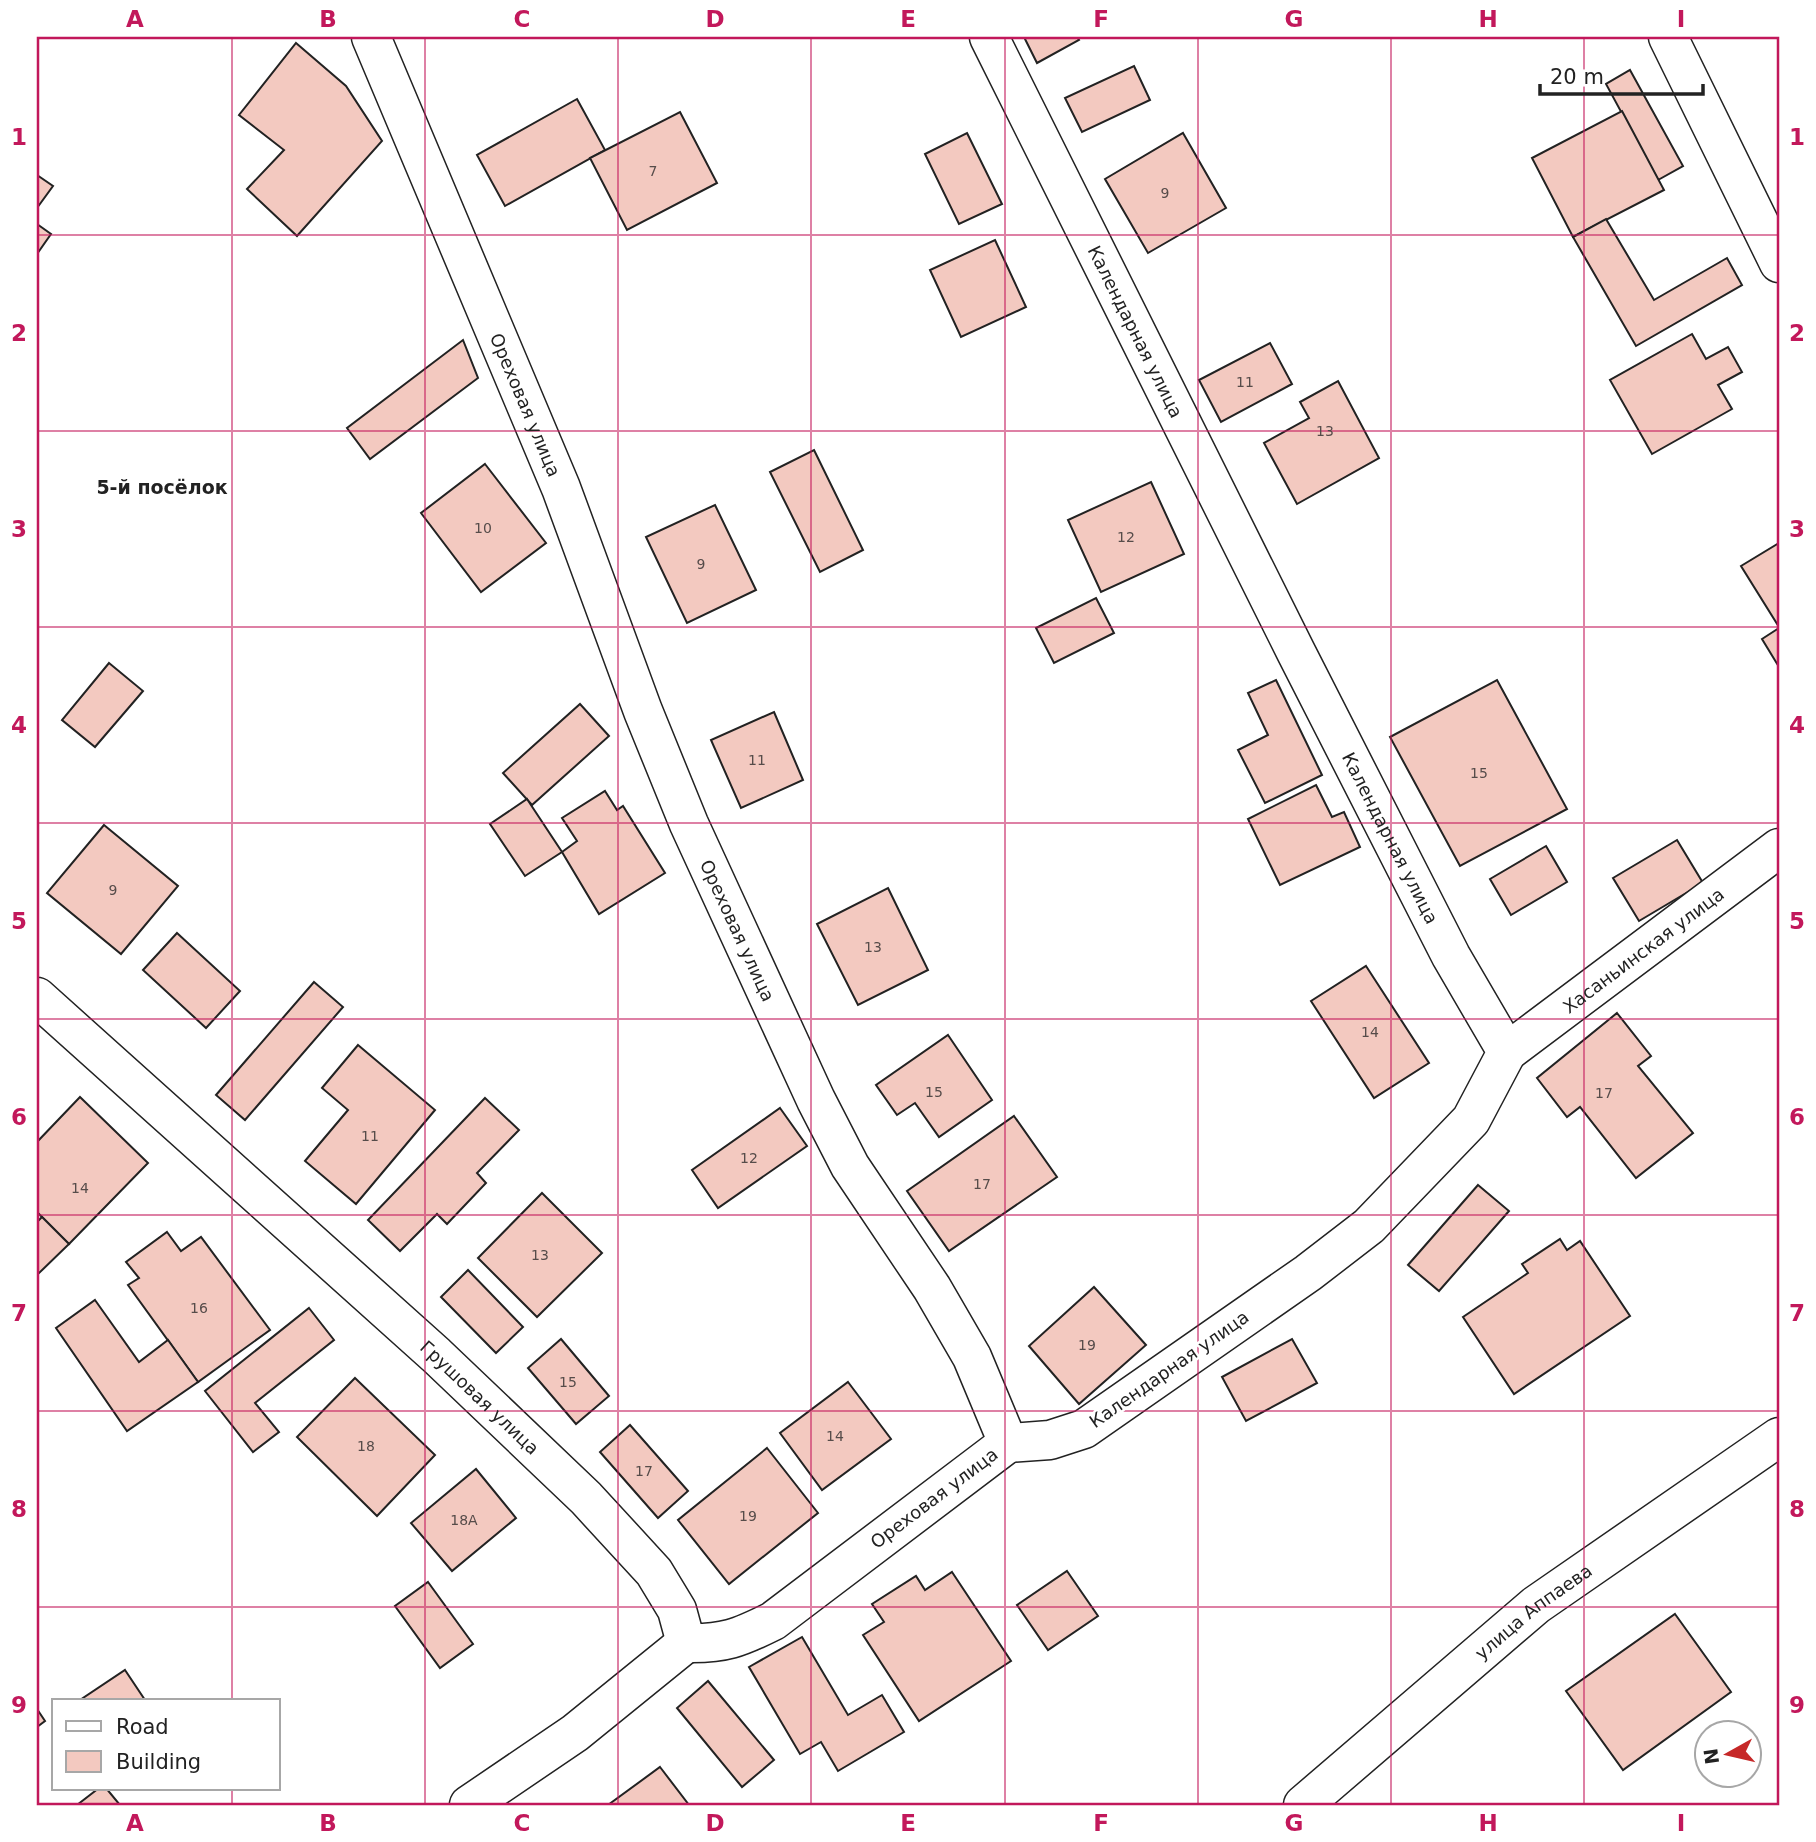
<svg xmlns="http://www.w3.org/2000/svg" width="1816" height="1842" viewBox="0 0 1816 1842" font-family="'DejaVu Sans',sans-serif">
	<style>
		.building { fill: #f3c9c0; stroke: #222; stroke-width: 2 }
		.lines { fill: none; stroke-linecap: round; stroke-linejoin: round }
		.minor-casing { stroke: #222; stroke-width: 41 }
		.minor { stroke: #fff; stroke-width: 38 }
		.grid { fill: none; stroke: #c2185b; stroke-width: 2; stroke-opacity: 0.55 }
		.labels { text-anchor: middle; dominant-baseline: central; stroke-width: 5; stroke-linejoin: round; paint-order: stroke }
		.number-label { font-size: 14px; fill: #564c4a }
		.street-label { font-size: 18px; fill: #222; stroke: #fff }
		.neighbourhood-label { font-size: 19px; font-weight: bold; fill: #222; stroke: #fff }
		.neatline { fill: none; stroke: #c2185b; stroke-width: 2.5 }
		.grid-label { font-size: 23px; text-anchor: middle; font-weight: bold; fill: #c2185b }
	</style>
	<rect width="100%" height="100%" fill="#fff"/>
	<g class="building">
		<path d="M1024 37H1077L1079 40 1037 63Z"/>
		<path d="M296 43 346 86 382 141 297 236 247 189 284 150 239 115Z"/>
		<path d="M1134 66 1150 100 1082 132 1065 98Z"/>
		<path d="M1630 70 1683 166 1658 180 1606 84Z"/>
		<path d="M577 99 605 150 505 206 477 155Z"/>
		<path d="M1622 111 1664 190 1573 237 1532 158Z"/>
		<path d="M680 112 717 183 627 230 590 158Z"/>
		<path d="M967 133 1002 204 959 224 925 154Z"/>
		<path d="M1183 133 1226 208 1148 253 1105 179Z"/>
		<path d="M37 175 53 186 37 208Z"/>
		<path d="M1606 219 1654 300 1727 258 1742 285 1636 346 1573 237Z"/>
		<path d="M37 224 51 234 37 254Z"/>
		<path d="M995 240 1026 307 961 337 930 270Z"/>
		<path d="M1692 334 1706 359 1728 347 1742 372 1718 385 1732 409 1652 454 1610 380Z"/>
		<path d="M463 340 478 378 370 459 347 428Z"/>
		<path d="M1270 343 1292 384 1221 422 1199 380Z"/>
		<path d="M1338 381 1379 458 1297 504 1264 443 1309 418 1300 402Z"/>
		<path d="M814 450 863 550 820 572 770 472Z"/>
		<path d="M485 464 546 543 481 592 421 513Z"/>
		<path d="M1151 482 1184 554 1101 592 1068 520Z"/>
		<path d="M715 505 756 590 687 623 646 537Z"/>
		<path d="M1779 543V627L1741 566Z"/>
		<path d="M1096 598 1114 633 1054 663 1036 628Z"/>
		<path d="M1779 628V667L1762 639Z"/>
		<path d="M109 663 143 691 95 747 62 720Z"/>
		<path d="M1276 680 1322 775 1265 803 1238 750 1268 735 1248 693Z"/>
		<path d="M1497 680 1567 809 1460 866 1390 737Z"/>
		<path d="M580 704 609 736 532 805 503 773Z"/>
		<path d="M774 712 803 780 741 808 711 740Z"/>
		<path d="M1316 785 1332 817 1344 812 1360 847 1280 885 1248 819Z"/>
		<path d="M605 791 617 810 623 806 665 873 599 914 562 852 577 841 562 818Z"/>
		<path d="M527 799 562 852 525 876 490 824Z"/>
		<path d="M104 825 178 886 121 954 47 893Z"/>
		<path d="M1677 840 1703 883 1639 921 1613 878Z"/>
		<path d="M1546 846 1567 882 1511 915 1490 879Z"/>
		<path d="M888 888 928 970 858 1005 817 924Z"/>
		<path d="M177 933 240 991 206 1028 143 970Z"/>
		<path d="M1366 966 1429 1063 1374 1098 1311 1001Z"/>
		<path d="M314 982 343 1007 245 1120 216 1095Z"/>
		<path d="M1617 1013 1651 1056 1638 1066 1693 1133 1636 1178 1580 1107 1567 1117 1537 1078Z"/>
		<path d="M948 1035 992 1100 939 1137 915 1103 897 1115 876 1085Z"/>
		<path d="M358 1045 435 1110 356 1204 305 1161 348 1110 322 1088Z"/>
		<path d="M80 1097 148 1163 69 1244 37 1212V1142Z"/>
		<path d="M485 1098 519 1130 477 1173 486 1183 447 1224 437 1214 400 1251 368 1220Z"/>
		<path d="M780 1108 807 1146 718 1208 692 1170Z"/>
		<path d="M1014 1116 1057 1177 949 1251 907 1191Z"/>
		<path d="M1478 1185 1509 1211 1439 1291 1408 1265Z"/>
		<path d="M542 1193 602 1253 537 1317 478 1258Z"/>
		<path d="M42 1217 69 1244 37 1275V1222Z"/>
		<path d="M167 1232 181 1251 201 1237 270 1330 198 1382 128 1285 139 1278 126 1262Z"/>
		<path d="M1560 1239 1567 1250 1580 1241 1630 1316 1514 1394 1463 1317 1528 1273 1522 1264Z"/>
		<path d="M468 1270 523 1327 496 1353 441 1297Z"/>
		<path d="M1094 1287 1146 1345 1079 1404 1029 1346Z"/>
		<path d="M95 1300 139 1362 168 1340 198 1382 127 1431 56 1328Z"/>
		<path d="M309 1308 334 1340 255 1403 279 1432 253 1452 205 1391Z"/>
		<path d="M561 1339 609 1396 576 1424 528 1368Z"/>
		<path d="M1292 1339 1317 1383 1246 1421 1222 1377Z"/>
		<path d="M355 1378 435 1455 377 1516 297 1437Z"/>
		<path d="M848 1382 891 1439 822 1490 780 1433Z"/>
		<path d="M630 1425 688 1491 658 1518 600 1452Z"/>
		<path d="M767 1448 818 1513 729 1584 678 1520Z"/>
		<path d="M476 1469 516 1518 452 1571 411 1523Z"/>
		<path d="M1067 1571 1098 1616 1048 1650 1017 1605Z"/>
		<path d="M952 1572 1011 1661 919 1721 863 1635 884 1622 872 1604 916 1576 925 1590Z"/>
		<path d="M428 1582 473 1644 440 1668 395 1606Z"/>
		<path d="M1675 1614 1731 1692 1623 1770 1566 1691Z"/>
		<path d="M802 1637 848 1715 882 1695 904 1732 838 1771 821 1742 800 1754 749 1667Z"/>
		<path d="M125 1670 145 1700H80Z"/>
		<path d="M708 1681 774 1760 742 1787 677 1708Z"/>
		<path d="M37 1709 45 1721 37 1727Z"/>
		<path d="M660 1767 689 1805H608Z"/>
		<path d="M99 1788H106L120 1805H77Z"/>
	</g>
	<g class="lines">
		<defs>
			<g id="minor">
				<path id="s1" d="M371 37 561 488 643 711 689 824 816 1100 850 1166 932 1288 972 1357 1008 1443 773 1621C739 1638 724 1644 686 1643"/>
				<path id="s2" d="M989 37 1296 652 1451 956 1507 1052 1471 1120 1369 1226 1308 1273 1084 1429 1050 1440 1008 1443"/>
				<path d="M1668 37 1779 263"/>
				<path id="s3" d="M37 997 436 1355 586 1498 654 1572 677 1610 686 1643"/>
				<path id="s4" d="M1507 1052 1779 848"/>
				<path d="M469 1805 575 1733 686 1643"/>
				<path id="s5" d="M1303 1805 1536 1605 1779 1437"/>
			</g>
		</defs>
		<use href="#minor" class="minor-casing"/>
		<use href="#minor" class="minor"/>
	</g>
	<path class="grid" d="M232 37V1700M425 37V1805M618 37V1805M811 37V1805M1005 37V1805M1198 37V1805M1391 37V1805M1584 37V1805M37 235H1779M37 431H1779M37 627H1779M37 823H1779M37 1019H1779M37 1215H1779M37 1411H1779M37 1607H1779M232 1788V1805"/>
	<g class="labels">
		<g class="number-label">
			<text x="653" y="171">7</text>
			<text x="1165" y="193">9</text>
			<text x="1245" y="382">11</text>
			<text x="1325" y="431">13</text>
			<text x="483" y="528">10</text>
			<text x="1126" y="537">12</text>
			<text x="701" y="564">9</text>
			<text x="757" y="760">11</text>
			<text x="1479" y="773">15</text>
			<text x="113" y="890">9</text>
			<text x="873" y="947">13</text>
			<text x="1370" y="1032">14</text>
			<text x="934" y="1092">15</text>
			<text x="1604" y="1093">17</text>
			<text x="370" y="1136">11</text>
			<text x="749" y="1158">12</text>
			<text x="982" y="1184">17</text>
			<text x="80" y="1188">14</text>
			<text x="540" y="1255">13</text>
			<text x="199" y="1308">16</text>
			<text x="1087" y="1345">19</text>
			<text x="568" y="1382">15</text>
			<text x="835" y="1436">14</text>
			<text x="366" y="1446">18</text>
			<text x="644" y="1471">17</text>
			<text x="748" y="1516">19</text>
			<text x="464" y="1520">18А</text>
		</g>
		<g class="street-label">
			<text stroke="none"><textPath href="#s2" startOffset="329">Календарная улица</textPath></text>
			<text stroke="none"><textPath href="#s1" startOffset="399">Ореховая улица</textPath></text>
			<text stroke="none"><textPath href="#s2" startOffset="896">Календарная улица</textPath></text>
			<text stroke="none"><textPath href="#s1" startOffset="966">Ореховая улица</textPath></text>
			<text stroke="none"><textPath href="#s4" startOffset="170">Хасаньинская улица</textPath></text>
			<text transform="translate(1169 1369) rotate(-35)">Календарная улица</text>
			<text stroke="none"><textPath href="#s3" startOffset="597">Грушовая улица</textPath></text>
			<text transform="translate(934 1498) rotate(-37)">Ореховая улица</text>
			<text stroke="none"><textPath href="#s5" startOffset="301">улица Аппаева</textPath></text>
		</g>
		<g class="neighbourhood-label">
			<text x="162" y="487">5-й посёлок</text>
		</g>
	</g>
	<rect width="1816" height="1842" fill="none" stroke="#ffffff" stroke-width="77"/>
	<rect x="52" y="1699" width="228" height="91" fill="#ffffff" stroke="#a7a7a7" stroke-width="2"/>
	<rect x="66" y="1721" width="35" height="10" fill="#ffffff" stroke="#a7a7a7" stroke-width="2"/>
	<text x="116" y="1734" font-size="21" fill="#222222">Road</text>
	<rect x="66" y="1751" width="35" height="21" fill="#f3c9c0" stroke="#a7a7a7" stroke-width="2"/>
	<text x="116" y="1769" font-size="21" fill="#222222">Building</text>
	<g transform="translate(1728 1754) rotate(262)"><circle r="33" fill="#ffffff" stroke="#a7a7a7" stroke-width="2"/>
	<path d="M0-5L12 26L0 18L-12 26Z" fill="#c62828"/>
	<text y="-10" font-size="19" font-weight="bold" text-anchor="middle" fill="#222222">N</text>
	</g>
	<path d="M1540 84v10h163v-10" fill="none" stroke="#222222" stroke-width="3.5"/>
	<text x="1550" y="84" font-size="21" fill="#222222" stroke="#ffffff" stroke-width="5" paint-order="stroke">20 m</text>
	<rect x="38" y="38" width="1740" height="1766" class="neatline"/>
	<g class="grid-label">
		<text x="135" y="27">A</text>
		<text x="328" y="27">B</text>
		<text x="522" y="27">C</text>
		<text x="715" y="27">D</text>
		<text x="908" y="27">E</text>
		<text x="1101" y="27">F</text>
		<text x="1294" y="27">G</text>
		<text x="1488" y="27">H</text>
		<text x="1681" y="27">I</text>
		<text x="19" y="145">1</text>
		<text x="1797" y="145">1</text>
		<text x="19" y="341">2</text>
		<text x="1797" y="341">2</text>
		<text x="19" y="537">3</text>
		<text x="1797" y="537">3</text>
		<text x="19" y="733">4</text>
		<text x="1797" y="733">4</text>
		<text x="19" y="929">5</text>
		<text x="1797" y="929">5</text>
		<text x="19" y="1125">6</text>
		<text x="1797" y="1125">6</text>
		<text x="19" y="1321">7</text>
		<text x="1797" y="1321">7</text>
		<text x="19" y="1517">8</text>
		<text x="1797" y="1517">8</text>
		<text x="19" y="1713">9</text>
		<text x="1797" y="1713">9</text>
		<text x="135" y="1831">A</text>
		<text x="328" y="1831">B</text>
		<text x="522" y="1831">C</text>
		<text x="715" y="1831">D</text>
		<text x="908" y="1831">E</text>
		<text x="1101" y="1831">F</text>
		<text x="1294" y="1831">G</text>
		<text x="1488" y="1831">H</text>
		<text x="1681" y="1831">I</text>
	</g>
</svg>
